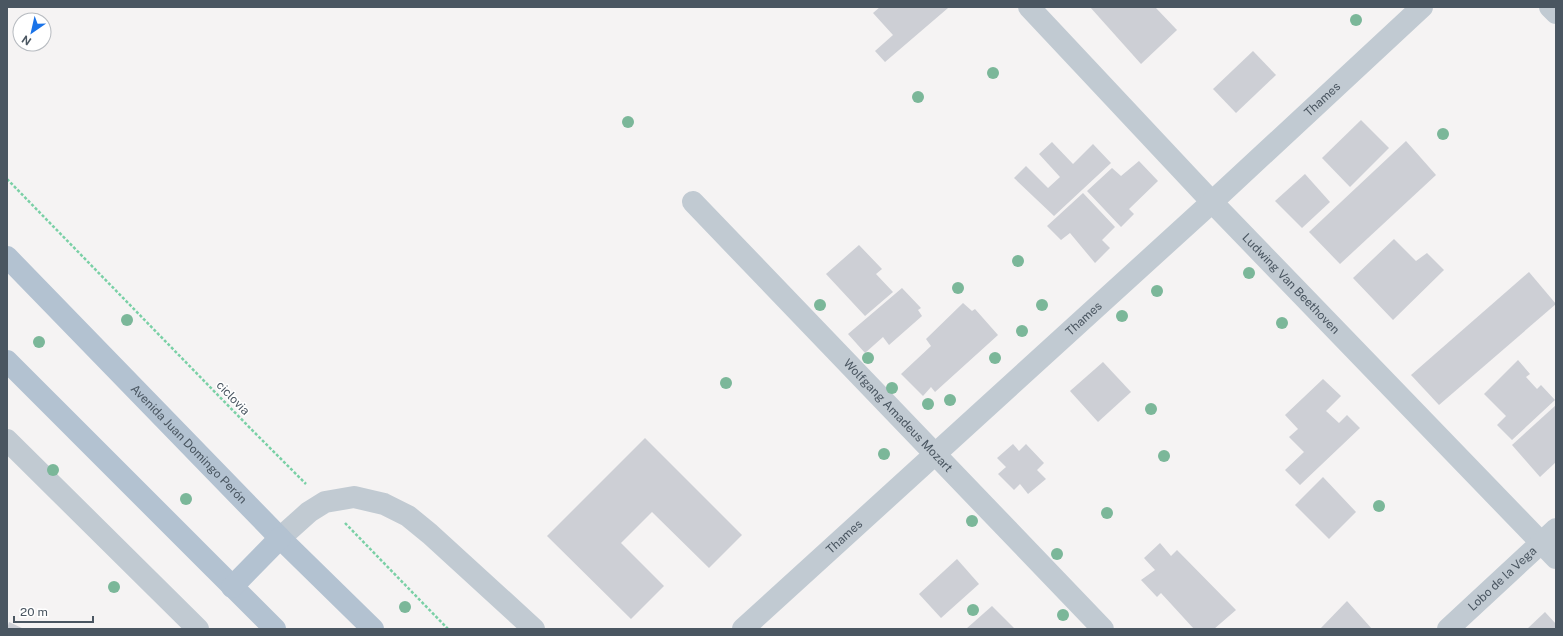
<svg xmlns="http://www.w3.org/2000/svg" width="1563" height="636" viewBox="0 0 1563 636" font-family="'Public Sans',sans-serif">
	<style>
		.building { fill: #cdcfd5 }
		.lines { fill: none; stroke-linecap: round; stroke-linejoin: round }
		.path { stroke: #7ad0a6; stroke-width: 2.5; stroke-dasharray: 3 2; stroke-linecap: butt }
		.minor { stroke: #c1cad2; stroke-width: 22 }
		.tertiary { stroke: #c1cad2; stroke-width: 22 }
		.primary { stroke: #b3c2d1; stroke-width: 22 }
		.tree { fill: #7bb799 }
		.labels { text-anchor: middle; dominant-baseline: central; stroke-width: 3; stroke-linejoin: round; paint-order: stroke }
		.street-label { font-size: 12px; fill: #4a5661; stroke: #fff }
	</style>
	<rect width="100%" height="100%" fill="#f5f3f3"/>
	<g class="building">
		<path d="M880 7H947L948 8 885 62 875 51 893 35 873 13Z"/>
		<path d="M1090 7H1155L1177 30 1141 64Z"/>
		<path d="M1253 51 1276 75 1236 113 1213 89Z"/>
		<path d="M1361 120 1389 148 1350 187 1322 158Z"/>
		<path d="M1406 141 1436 175 1340 264 1309 232Z"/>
		<path d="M1052 142 1073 164 1093 144 1111 163 1054 216 1014 178 1026 166 1048 188 1060 177 1039 154Z"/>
		<path d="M1139 161 1158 181 1129 209 1134 214 1121 227 1087 191 1112 168 1121 176Z"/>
		<path d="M1305 174 1330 202 1302 228 1275 201Z"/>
		<path d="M1083 193 1115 227 1102 240 1110 248 1095 263 1070 233 1061 240 1047 226Z"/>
		<path d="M1394 239 1416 261 1427 253 1444 270 1393 320 1353 278Z"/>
		<path d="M859 245 882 269 876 274 893 292 865 316 826 274Z"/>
		<path d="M1529 272 1556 304 1439 405 1411 375Z"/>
		<path d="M902 288 921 308 918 310 922 316 889 345 883 337 865 353 848 334Z"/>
		<path d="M963 303 972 311 975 309 998 335 935 392 931 387 923 396 901 374 931 346 926 339Z"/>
		<path d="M1518 360 1530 374 1526 377 1537 389 1541 385 1555 400 1512 440 1497 425 1506 416 1484 394Z"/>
		<path d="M1103 362 1131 392 1098 422 1070 391Z"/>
		<path d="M1323 379 1341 396 1326 411 1339 423 1347 415 1360 428 1300 485 1285 470 1304 452 1289 437 1298 429 1285 415Z"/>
		<path d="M1556 405V462L1540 477 1512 445Z"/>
		<path d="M645 438 742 535 709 568 652 512 621 543 664 586 631 619 547 536Z"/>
		<path d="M1013 444 1019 451 1026 444 1044 463 1037 470 1046 479 1028 494 1020 484 1014 490 998 474 1006 467 997 458Z"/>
		<path d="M1323 477 1356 512 1329 539 1295 505Z"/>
		<path d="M1160 543 1171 556 1177 550 1236 610 1214 629H1194L1161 593 1157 597 1141 580 1155 570 1144 558Z"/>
		<path d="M957 559 979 584 941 618 919 594Z"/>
		<path d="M1347 601 1372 629H1320Z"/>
		<path d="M992 606 1015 629H966Z"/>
		<path d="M1545 612 1556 624V629H1527Z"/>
		<path d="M9 622 24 629H7Z"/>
	</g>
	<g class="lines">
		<g class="path">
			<path d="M7 179 251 429 306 484"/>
			<path d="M345 523 448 629"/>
		</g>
		<g class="minor">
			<path id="s1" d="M1029 7 1212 202 1556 558"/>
			<path d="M1550 7 1556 13"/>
			<path id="s2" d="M693 202 1103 629"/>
			<path d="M7 440 198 629"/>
			<path d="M280 538 309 512 325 502 354 497 384 504 408 516 430 534 534 629"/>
			<path id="s3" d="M743 629 1212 202 1422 7"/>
		</g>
		<path class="tertiary" id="s4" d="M1448 629 1556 529"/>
		<g class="primary">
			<path id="s5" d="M7 257 280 538 373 629"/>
			<path d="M7 361 275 629"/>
			<path d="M232 587 280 538"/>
		</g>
	</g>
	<g class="tree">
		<circle cx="1356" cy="20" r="6"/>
		<circle cx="993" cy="73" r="6"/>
		<circle cx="918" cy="97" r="6"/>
		<circle cx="628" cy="122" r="6"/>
		<circle cx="1443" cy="134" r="6"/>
		<circle cx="1018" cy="261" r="6"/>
		<circle cx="1249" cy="273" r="6"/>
		<circle cx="958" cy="288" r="6"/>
		<circle cx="1157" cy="291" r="6"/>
		<circle cx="820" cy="305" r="6"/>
		<circle cx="1042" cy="305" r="6"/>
		<circle cx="1122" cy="316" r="6"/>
		<circle cx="127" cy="320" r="6"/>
		<circle cx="1282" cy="323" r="6"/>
		<circle cx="1022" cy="331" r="6"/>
		<circle cx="39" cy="342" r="6"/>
		<circle cx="868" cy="358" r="6"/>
		<circle cx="995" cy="358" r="6"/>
		<circle cx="726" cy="383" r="6"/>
		<circle cx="892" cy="388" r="6"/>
		<circle cx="950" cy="400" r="6"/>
		<circle cx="928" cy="404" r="6"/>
		<circle cx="1151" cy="409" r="6"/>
		<circle cx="884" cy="454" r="6"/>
		<circle cx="1164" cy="456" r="6"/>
		<circle cx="53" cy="470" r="6"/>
		<circle cx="186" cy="499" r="6"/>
		<circle cx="1379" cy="506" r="6"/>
		<circle cx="1107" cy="513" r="6"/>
		<circle cx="972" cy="521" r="6"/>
		<circle cx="1057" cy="554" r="6"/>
		<circle cx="114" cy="587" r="6"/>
		<circle cx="405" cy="607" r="6"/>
		<circle cx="973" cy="610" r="6"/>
		<circle cx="1063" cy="615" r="6"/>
	</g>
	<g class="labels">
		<g class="street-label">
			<text stroke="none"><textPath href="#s3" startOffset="785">Thames</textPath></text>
			<text stroke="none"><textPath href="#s1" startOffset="381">Ludwing Van Beethoven</textPath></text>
			<text stroke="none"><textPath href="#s3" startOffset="461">Thames</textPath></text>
			<text transform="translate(233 398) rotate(46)">ciclovia</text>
			<text stroke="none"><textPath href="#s2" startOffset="296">Wolfgang Amadeus Mozart</textPath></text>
			<text stroke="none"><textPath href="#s5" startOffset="261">Avenida Juan Domingo Perón</textPath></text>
			<text stroke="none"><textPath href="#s3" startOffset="137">Thames</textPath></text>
			<text stroke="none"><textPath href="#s4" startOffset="74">Lobo de la Vega</textPath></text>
		</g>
	</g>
	<rect width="1563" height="636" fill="none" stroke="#4a5661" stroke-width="16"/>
	<g transform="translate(32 32) rotate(214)"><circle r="19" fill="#ffffff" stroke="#b7bbc0"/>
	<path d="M0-3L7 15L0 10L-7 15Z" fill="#1a73e8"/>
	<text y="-6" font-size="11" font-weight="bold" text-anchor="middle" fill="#4a5661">N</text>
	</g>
	<path d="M14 616v6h79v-6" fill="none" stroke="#4a5661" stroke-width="2"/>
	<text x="20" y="616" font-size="12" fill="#4a5661" stroke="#ffffff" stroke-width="3" paint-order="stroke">20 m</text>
</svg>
